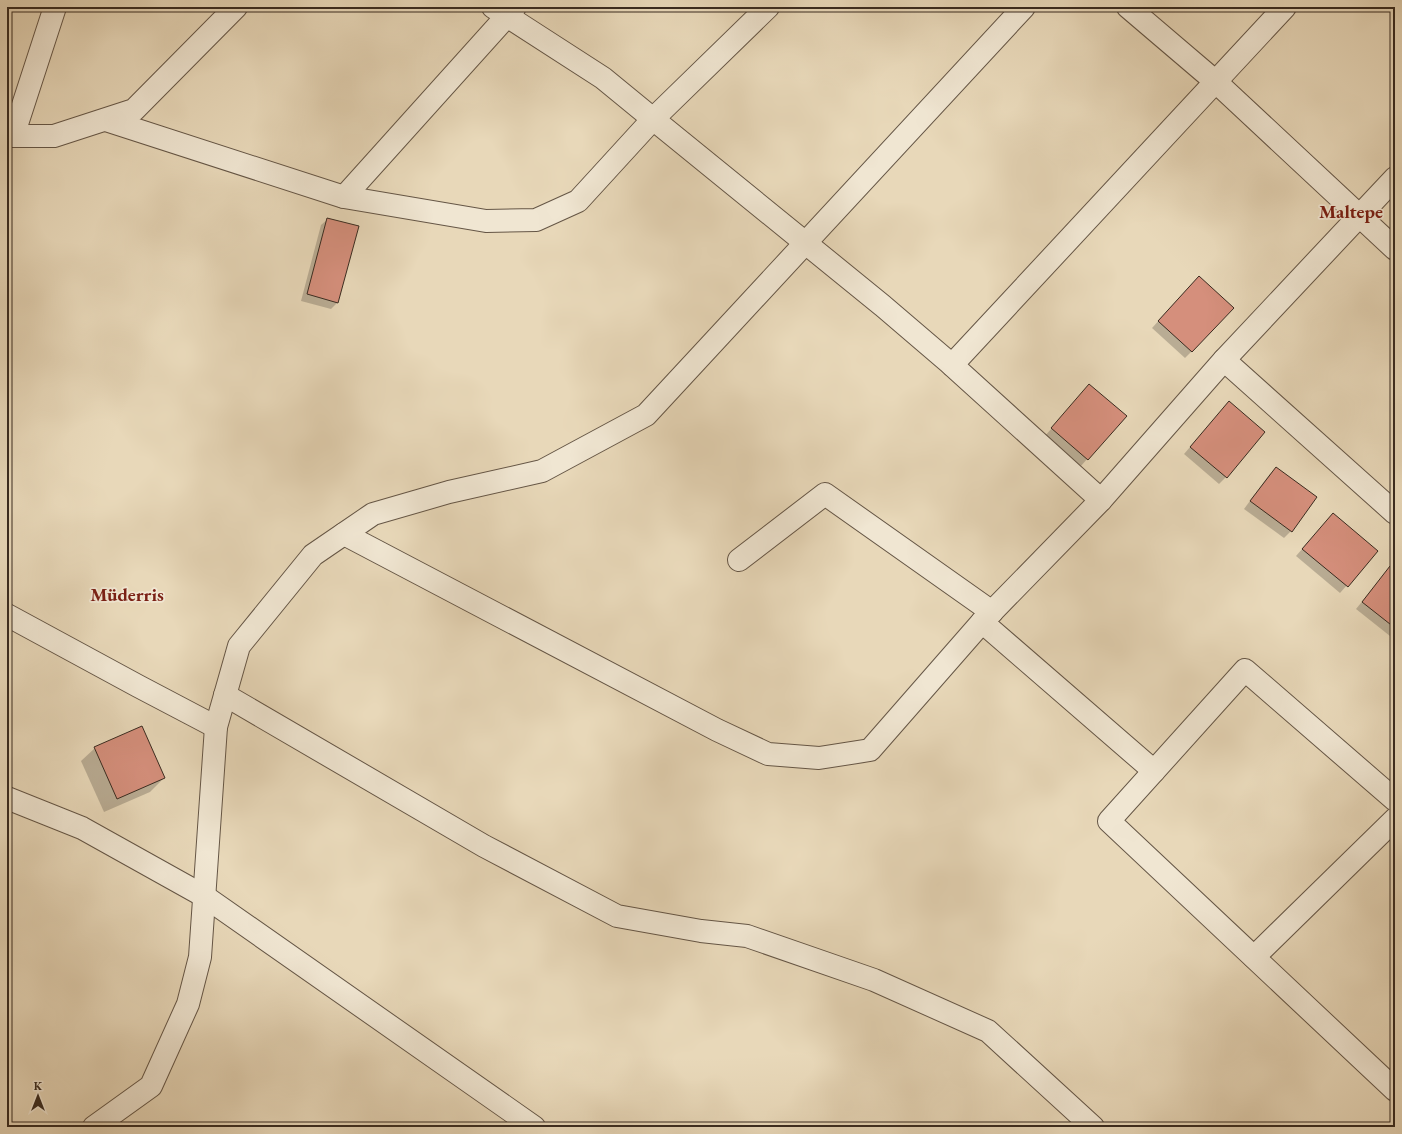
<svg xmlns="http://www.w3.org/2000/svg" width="1402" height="1134" viewBox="0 0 1402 1134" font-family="'EB Garamond',serif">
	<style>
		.shadow { fill: #0003 }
		.building { fill: #d58f7c; stroke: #392b20 }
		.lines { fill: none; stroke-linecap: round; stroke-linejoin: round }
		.street-casing { stroke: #655646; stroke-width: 24 }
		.street { stroke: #f0e6d2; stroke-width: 22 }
		.labels { text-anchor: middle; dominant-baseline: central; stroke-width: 3.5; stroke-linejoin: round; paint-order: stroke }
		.district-label { font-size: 19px; font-weight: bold; fill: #7a1f14; stroke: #f0e6d2 }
	</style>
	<rect width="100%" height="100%" fill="#e8d8b9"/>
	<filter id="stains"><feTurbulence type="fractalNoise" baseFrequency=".005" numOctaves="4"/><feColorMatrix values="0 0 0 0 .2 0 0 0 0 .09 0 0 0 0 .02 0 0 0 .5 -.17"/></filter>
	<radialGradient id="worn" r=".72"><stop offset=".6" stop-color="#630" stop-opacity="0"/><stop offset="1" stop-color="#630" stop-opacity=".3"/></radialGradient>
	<g class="shadow">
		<path d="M328 219 338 302 331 309 301 301 321 225Z"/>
		<path d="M1192 284V351L1185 358 1152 328Z"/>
		<path d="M1083 392 1125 416 1081 466 1045 436Z"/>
		<path d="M1229 402 1226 477 1219 484 1184 454Z"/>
		<path d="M1276 468 1316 498 1291 531 1284 538 1244 509 1269 475Z"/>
		<path d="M1333 514 1377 551 1340 593 1296 556Z"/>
		<path d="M1390 567 1395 571V640L1356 609Z"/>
		<path d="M95 748 164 778 150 792 104 812 81 761Z"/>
	</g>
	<g class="building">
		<path d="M327 218 359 226 338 303 307 294Z"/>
		<path d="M1199 276 1234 308 1192 352 1158 321Z"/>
		<path d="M1089 384 1127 416 1088 460 1051 428Z"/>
		<path d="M1229 401 1265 432 1227 478 1190 447Z"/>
		<path d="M1276 467 1317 497 1292 532 1250 501Z"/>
		<path d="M1333 513 1378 551 1348 587 1302 549Z"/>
		<path d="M1390 566 1395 570V628L1362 602Z"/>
		<path d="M142 726 165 778 117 799 94 747Z"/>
	</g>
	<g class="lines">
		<defs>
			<g id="street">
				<path d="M493 7 603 78 653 119 883 306 952 365 1101 500"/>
				<path d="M1128 7 1216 82 1395 249"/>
				<path d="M106 120 344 197 486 221 536 220 578 201 653 119 768 7"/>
				<path d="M7 136H54L134 110 236 7"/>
				<path d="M13 136 55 7"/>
				<path d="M344 197 515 7"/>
				<path d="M1224 360 1395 513"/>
				<path d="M952 365 1285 7"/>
				<path d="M344 534 717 730 768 754 819 758 870 750 982 622"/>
				<path d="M739 560 825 494 992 612"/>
				<path d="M7 615 138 686 216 727"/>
				<path d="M225 695 484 846 617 916 701 931 747 936 874 980 988 1031 1093 1127"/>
				<path d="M1154 771 982 622 1101 500 1224 360 1395 178"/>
				<path d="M7 798 82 828 204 896 534 1127"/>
				<path d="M1395 800 1245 670 1109 821 1395 1090"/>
				<path d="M1254 957 1395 819"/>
				<path d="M94 1127 151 1086 188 1004 200 957 216 727 239 646 313 555 373 514 449 492 542 471 646 415 1024 7"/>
			</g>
		</defs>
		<use href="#street" class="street-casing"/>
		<use href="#street" class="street"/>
	</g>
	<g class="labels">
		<g class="district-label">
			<text x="1351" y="211">Maltepe</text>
			<text x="127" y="594">Müderris</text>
		</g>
	</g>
	<rect width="1402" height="1134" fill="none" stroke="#e8d8b9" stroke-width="24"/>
	<rect x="8" y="8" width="1386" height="1118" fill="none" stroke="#392b20" stroke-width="2"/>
	<rect x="12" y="12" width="1378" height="1110" fill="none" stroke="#392b20"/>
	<g transform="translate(38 1096)" stroke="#f0e6d2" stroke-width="3" paint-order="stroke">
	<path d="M0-3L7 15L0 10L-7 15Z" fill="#392b20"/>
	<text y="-6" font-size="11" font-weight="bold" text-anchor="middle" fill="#392b20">K</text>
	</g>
	<rect width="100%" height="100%" filter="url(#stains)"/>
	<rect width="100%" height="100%" fill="url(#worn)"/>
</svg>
